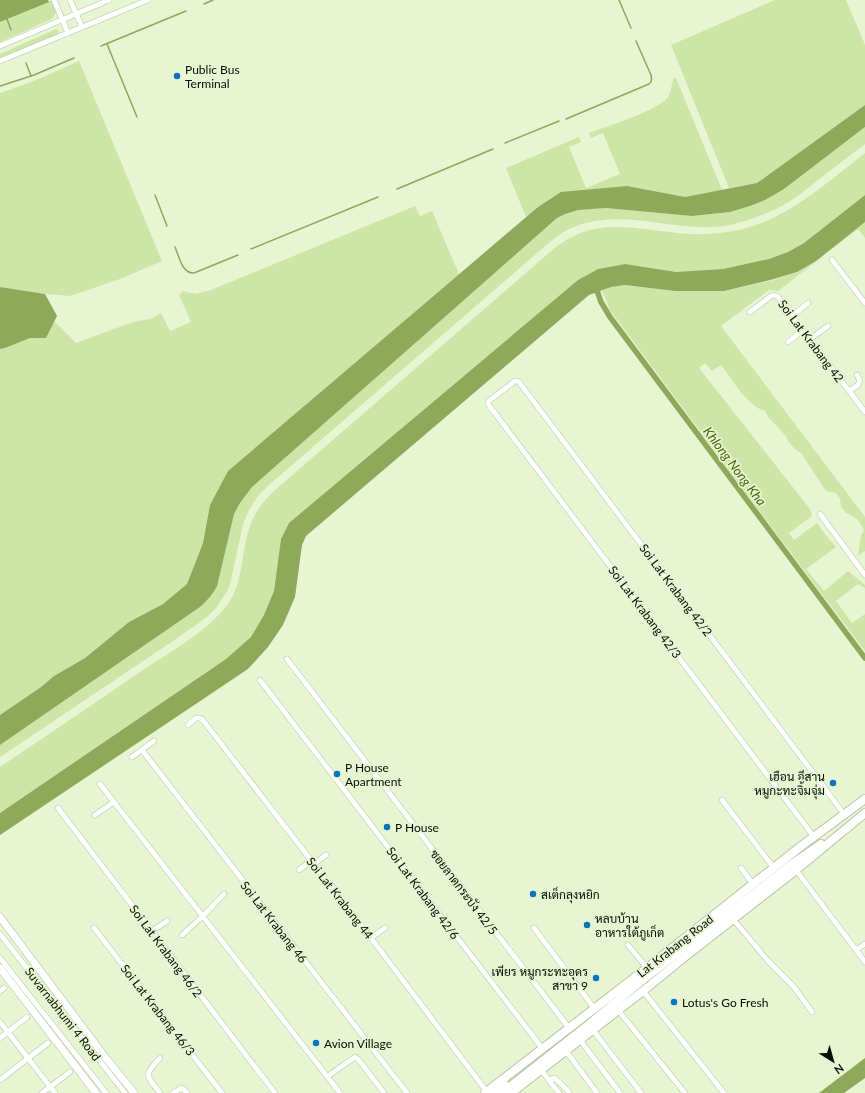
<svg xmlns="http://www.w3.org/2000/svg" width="865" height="1093" viewBox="0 0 865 1093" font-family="Lato,Sarabun,sans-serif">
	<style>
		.green { fill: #cde5a6 }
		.water { fill: #8da959 }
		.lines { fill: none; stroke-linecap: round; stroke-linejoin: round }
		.stream { stroke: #8da959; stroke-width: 1.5 }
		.canal { stroke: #8da959; stroke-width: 5.5 }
		.street-casing { stroke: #b8c5a4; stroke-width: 6 }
		.secondary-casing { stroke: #b8c5a4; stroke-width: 8 }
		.primary-casing { stroke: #b8c5a4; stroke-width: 10 }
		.street { stroke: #fff; stroke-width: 5 }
		.secondary { stroke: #fff; stroke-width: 7 }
		.primary { stroke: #fff; stroke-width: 8 }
		.poi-dot { fill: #0974bf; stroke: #e7f5d2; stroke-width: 1.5 }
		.labels { text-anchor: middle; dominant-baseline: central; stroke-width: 3.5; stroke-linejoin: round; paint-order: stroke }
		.poi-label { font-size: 12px; fill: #0a0e04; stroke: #e7f5d2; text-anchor: start }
		.street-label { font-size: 12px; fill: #0a0e04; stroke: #e7f5d2 }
		.water-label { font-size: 13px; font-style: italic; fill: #4a6205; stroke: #e7f5d2 }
	</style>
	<rect width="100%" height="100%" fill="#e7f5d2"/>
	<g class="green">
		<path d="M52 0 56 12 52 19 0 42V22Z"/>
		<path d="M775 0H846L865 45V105L757 183 729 188 671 45Z"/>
		<path d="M56 29 58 30 59 34 0 58V54Z"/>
		<path d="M79 61 162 261 120 279 70 296 45 294 0 287V93L34 81Z"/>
		<path d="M676 78 722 190 685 197 627 186 538 207 526 217 506 168 579 137 581 142 569 147 586 188 620 174 603 133 591 138 589 133C606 127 659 110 668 97 671 91 672 85 673 79Z"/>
		<path d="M865 127V144C848 157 831 170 814 183 806 189 799 196 790 201 773 212 753 219 734 224 679 237 624 204 569 229 562 232 557 237 551 241L270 484 258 496 249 510 243 524 231 580 228 590 216 608 207 617 176 639 0 757V745L200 607 207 601 234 514 240 503 252 487 557 218 565 214 578 210 606 208 692 216 730 212 750 206 765 200 784 189Z"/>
		<path d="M865 153V195L804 243 788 252 769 259 723 269 676 272 625 264 598 269 578 280 289 523 281 539 274 591 264 615 251 637 226 659 0 813V767C48 735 96 702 143 670 171 651 207 632 227 605 247 579 239 541 256 513 261 504 268 497 275 490L556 247C596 218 625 228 670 232 691 235 712 235 733 231 785 222 825 184 865 153Z"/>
		<path d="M415 206 420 216 432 211 459 274 228 471 210 505 203 543 187 584 163 604 129 622 85 658 54 676 41 687 0 715V349L5 348 30 338H46L54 322 58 325 76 343 133 322 150 319 161 313 170 331 191 322 179 295 183 291 195 294 211 290Z"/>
		<path d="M865 222V238L858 229 778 291 769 290 721 326 865 517V551L858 556 861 536 864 530 858 520 851 515 846 513 841 507 840 499 836 493 826 491 801 453 795 449 788 441 786 436 768 417 765 411C747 406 732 379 721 365L712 371 705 363 699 368 810 509 812 516 789 533 794 540 817 523 824 533 836 547 806 569 824 591 848 571 865 585V588L858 584 836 601 852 623 865 614V651L763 516 610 310 602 291 611 287 625 285 675 291H724L774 280 797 272 816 261Z"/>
	</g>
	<g class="water">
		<path d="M0 0H48L49 2 0 22Z"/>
		<path d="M865 105V127L784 189 765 200 750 206 730 212 692 216 606 208 578 210 565 214 557 218 252 487 240 503 234 514 217 586C213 594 207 601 200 607L0 745V715L41 687 54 676 85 658 129 622 163 604 187 584 203 543 210 505 228 471 538 207 561 192 627 186 685 197 757 183Z"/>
		<path d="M865 195V222L816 261 797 272 774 279 724 291H675L625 285 611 287 589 295 306 536 302 545 295 597 283 625 268 647 248 669 0 835V813L226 659 251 637 264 615 274 591 281 539 289 523 578 280 598 269 625 264 676 272 723 269 769 259 788 252 804 243Z"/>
		<path d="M0 287 45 294 57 316 46 338H30L5 348 0 349Z"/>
		<path d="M865 1058V1078L844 1093H819Z"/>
	</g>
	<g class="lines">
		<g class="stream">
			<path d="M619 0 631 28"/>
			<path d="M204 4 213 0"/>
			<path d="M7 19 11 30"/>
			<path d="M107 44 137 117"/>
			<path d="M101 46 186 11"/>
			<path d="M26 63 31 76"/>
			<path d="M0 86 34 75 74 58"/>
			<path d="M566 119 649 84C652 82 652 79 651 75L636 41"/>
			<path d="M505 143 559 121"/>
			<path d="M397 189 493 149"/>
			<path d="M155 195 167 226"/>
			<path d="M175 247C179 256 182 274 194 273L238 255"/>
			<path d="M251 249 378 197"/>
		</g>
		<path class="canal" d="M595 285 601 302 610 317 865 658"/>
		<defs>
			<g id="street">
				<path d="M54 0 68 33"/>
				<path d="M70 0 82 27"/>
				<path d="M0 46 109 0"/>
				<path d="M0 61 148 0"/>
				<path d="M832 260 865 303"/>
				<path d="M750 312 771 296 774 295 777 296 865 412"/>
				<path d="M792 316 808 303"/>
				<path d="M810 339 828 326"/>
				<path d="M788 342 803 330"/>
				<path d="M849 391 858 385 860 381 857 375"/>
				<path d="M820 514 865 575"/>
				<path d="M287 659 569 1028"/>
				<path d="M260 680 542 1048"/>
				<path d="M188 725 196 718H199L202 719 371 938 487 1092"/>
				<path d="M142 750 407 1093"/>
				<path d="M132 757 154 741"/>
				<path d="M100 784 340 1093"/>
				<path d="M722 800 774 868"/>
				<path d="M58 808 275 1093"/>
				<path d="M95 815 114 802"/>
				<path d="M814 837 488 404V402L490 400 515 381H517L519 382 844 814"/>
				<path d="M314 864 326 855"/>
				<path d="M741 868 753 884"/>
				<path d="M299 870 311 861"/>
				<path d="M796 870 865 962"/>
				<path d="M733 919 768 961 794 987 812 1012"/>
				<path d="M94 928 222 1093"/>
				<path d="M534 928 594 1008"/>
				<path d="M152 931 167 921"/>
				<path d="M0 934 125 1093"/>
				<path d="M182 935 203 916 224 894"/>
				<path d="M371 938 385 928"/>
				<path d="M628 945 647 968"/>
				<path d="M856 950 865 944"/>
				<path d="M0 958 106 1093"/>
				<path d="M0 991 4 988"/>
				<path d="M643 991 724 1093"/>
				<path d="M618 1010 685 1093"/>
				<path d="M0 1022 55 1093"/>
				<path d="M593 1030 641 1093"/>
				<path d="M0 1038 27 1017"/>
				<path d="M580 1040 620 1093"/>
				<path d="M566 1051 597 1093"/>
				<path d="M160 1058C143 1076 146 1075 160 1093"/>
				<path d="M541 1070 559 1093"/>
				<path d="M328 1076 355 1057 358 1059 384 1093"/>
				<path d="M0 1080 48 1043"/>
				<path d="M549 1080 554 1078 559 1082 569 1092"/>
				<path d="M42 1093 70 1072"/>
				<path d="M173 1093 182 1088 187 1093"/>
			</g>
			<g id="secondary">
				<path d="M0 917 105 1057 134 1093"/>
				<path d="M0 968 96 1093"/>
			</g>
			<g id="primary">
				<path d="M485 1093 647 968 800 847 865 799"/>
				<path d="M494 1093 505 1085"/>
				<path d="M502 1093 587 1026 645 978 792 864 821 844"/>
				<path d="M511 1093 643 991 692 951 796 870 865 813"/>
			</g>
		</defs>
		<use href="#street" class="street-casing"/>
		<use href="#secondary" class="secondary-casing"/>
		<use href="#primary" class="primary-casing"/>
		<use href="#street" class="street"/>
		<use href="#secondary" class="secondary"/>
		<use href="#primary" class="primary"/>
	</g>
	<g class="poi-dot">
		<circle cx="177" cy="76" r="4"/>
		<circle cx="337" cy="774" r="4"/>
		<circle cx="833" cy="783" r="4"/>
		<circle cx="387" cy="827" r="4"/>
		<circle cx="533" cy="894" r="4"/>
		<circle cx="587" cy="925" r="4"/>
		<circle cx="596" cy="978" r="4"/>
		<circle cx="674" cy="1002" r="4"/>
		<circle cx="316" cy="1043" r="4"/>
	</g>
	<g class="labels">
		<g class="poi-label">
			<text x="185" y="69">Public Bus<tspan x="185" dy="14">Terminal</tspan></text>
			<text x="345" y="767">P House<tspan x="345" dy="14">Apartment</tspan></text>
			<text x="825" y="776" text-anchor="end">เฮือน อีสาน<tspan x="825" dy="14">หมูกะทะจิ้มจุ่ม</tspan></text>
			<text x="395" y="827">P House</text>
			<text x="541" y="894">สเต็กลุงหยิก</text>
			<text x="595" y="918">หลบบ้าน<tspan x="595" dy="14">อาหารใต้ภูเก็ต</tspan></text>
			<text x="588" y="971" text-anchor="end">เพียร หมูกระทะอุดร<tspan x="588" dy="14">สาขา 9</tspan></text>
			<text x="682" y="1002">Lotus's Go Fresh</text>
			<text x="324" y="1043">Avion Village</text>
		</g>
		<g class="street-label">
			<text transform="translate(811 341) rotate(53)">Soi Lat Krabang 42</text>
			<text transform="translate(676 590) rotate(53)">Soi Lat Krabang 42/2</text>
			<text transform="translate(645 612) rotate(53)">Soi Lat Krabang 42/3</text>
			<text transform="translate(464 892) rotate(53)">ซอยลาดกระบัง 42/5</text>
			<text transform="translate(423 893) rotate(53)">Soi Lat Krabang 42/6</text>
			<text transform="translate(340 898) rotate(52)">Soi Lat Krabang 44</text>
			<text transform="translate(274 922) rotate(52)">Soi Lat Krabang 46</text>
			<text transform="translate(675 946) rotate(-38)">Lat Krabang Road</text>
			<text transform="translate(166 951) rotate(53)">Soi Lat Krabang 46/2</text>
			<text transform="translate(158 1010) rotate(52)">Soi Lat Krabang 46/3</text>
			<text transform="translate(63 1014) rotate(52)">Suvarnabhumi 4 Road</text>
		</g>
		<g class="water-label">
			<text transform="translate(735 466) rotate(53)">Khlong Nong Kha</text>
		</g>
	</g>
	<g transform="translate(833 1061) rotate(143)" stroke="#e7f5d2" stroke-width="3" paint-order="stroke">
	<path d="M0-3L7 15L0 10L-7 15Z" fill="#0a0e04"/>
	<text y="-6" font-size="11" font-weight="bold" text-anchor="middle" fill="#0a0e04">N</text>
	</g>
</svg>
